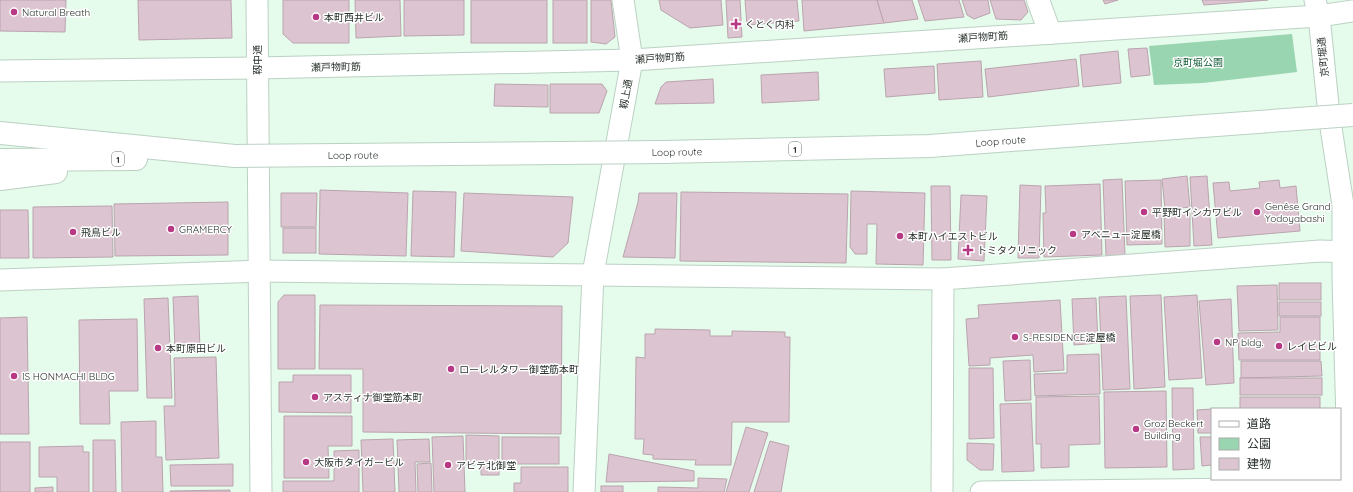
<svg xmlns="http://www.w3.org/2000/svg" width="1353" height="492" viewBox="0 0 1353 492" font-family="Quicksand,'Noto Sans JP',sans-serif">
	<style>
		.green { fill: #99d5b0 }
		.building { fill: #dcc5d0; stroke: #baa4ae }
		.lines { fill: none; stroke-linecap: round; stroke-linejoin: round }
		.minor-casing { stroke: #bbd1c3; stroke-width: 23 }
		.tertiary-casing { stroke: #bbd1c3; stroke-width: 24 }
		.motorway-casing { stroke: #bbd1c3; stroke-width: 24 }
		.minor { stroke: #fff; stroke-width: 21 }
		.tertiary { stroke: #fff; stroke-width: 22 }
		.motorway { stroke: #fff; stroke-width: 22 }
		.motorway-bridge-casing { stroke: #bbd1c3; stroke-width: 24; stroke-linecap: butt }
		.motorway-bridge { stroke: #fff; stroke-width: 22 }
		.poi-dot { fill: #b73884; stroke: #fff; stroke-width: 1.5 }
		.labels { text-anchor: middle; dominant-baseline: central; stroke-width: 3; stroke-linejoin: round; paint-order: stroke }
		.shield { fill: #fff; stroke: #69706b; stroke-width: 1 }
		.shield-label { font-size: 9px; font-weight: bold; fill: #29322c }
		.poi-label { font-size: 10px; fill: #29322c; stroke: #fff; text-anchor: start }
		.street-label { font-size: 10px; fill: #29322c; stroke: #fff }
		.park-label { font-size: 10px; fill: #125b37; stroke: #fff }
	</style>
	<rect width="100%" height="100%" fill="#e5fbec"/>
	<path class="green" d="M1292 34 1297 72 1203 83 1154 85 1149 46Z"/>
	<g class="building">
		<path d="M0 0H66L65 32 0 31Z"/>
		<path d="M138 0H231L232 38 139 40Z"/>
		<path d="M283 0H349V43H293L283 34Z"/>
		<path d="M355 0H400L401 36 356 38Z"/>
		<path d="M404 0H464V35L404 36Z"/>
		<rect x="471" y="0" width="76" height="43"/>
		<rect x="553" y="0" width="34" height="43"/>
		<path d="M591 0H611L615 37 606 44 591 42Z"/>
		<path d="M659 0H721L723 25 690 28 661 10Z"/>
		<path d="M726 0H740L742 37 728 38Z"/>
		<path d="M745 0H797L799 21 747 25Z"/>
		<path d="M802 0H877L884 23 804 31Z"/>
		<path d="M877 0H912L918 19 884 23Z"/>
		<path d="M918 0H959L964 17 925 21Z"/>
		<path d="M962 0H988L990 13 974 19 967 15Z"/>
		<path d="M990 0H1024L1028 12 1021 20 996 19Z"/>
		<path d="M1103 0H1118L1105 4Z"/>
		<path d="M1202 0H1268L1204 5Z"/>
		<path d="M1147 48 1150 75 1131 77 1128 49Z"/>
		<path d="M1118 51 1121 83 1083 87 1080 55Z"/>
		<path d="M1076 59 1079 86 988 97 985 69Z"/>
		<path d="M981 61 983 97 939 100 937 64Z"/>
		<path d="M934 66 935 93 886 97 884 69Z"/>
		<path d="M818 72 819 100 762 103 761 75Z"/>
		<path d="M713 79 714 103 655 104 661 87 666 82Z"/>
		<path d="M495 84 548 85V107L494 106Z"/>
		<path d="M550 84H602L607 91 599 113H550Z"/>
		<path d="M1187 176 1190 207 1165 210 1162 179Z"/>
		<path d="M1207 176 1212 245 1194 246 1190 177Z"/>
		<path d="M1122 179 1125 255 1106 256 1103 180Z"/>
		<path d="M1161 180 1162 244 1127 245 1125 181Z"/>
		<path d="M1279 180 1280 188 1296 186 1300 231 1218 238 1213 183 1229 182 1230 191 1260 188 1259 182Z"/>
		<path d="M1100 184 1102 255 1044 257 1043 213H1046L1045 186Z"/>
		<path d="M1020 185 1041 186 1039 258H1018Z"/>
		<path d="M931 186H950L951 260H932Z"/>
		<path d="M320 190 408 193 406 256 319 254Z"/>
		<path d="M413 191 456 192 454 257 411 256Z"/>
		<path d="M851 191 925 193 923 265 876 264 877 224H867V254H855L850 247Z"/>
		<path d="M681 192 848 194 846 263 680 261Z"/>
		<path d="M281 193H317L316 227H281Z"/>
		<path d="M464 193 573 197 568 243 553 257 461 251Z"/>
		<path d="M639 193H677L675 258 623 257 638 202Z"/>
		<path d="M961 195 987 196 984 261 958 259Z"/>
		<path d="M228 202V255L115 256 114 204Z"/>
		<path d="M112 206 113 257 33 258V207Z"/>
		<path d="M0 210H28L29 258H0Z"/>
		<path d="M1164 213H1190V246L1165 247Z"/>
		<rect x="283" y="228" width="33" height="25"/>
		<rect x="1279" y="283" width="42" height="17"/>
		<path d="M1277 285 1278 330 1239 331 1237 286Z"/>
		<path d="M284 295H315V369H278V302Z"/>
		<path d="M1161 295 1165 387 1134 389 1130 296Z"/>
		<path d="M1197 295 1202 378 1169 380 1164 297Z"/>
		<path d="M198 296 200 349 175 350 173 297Z"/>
		<path d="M1126 296 1130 389 1103 390 1099 297Z"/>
		<path d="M168 298 172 398H147L144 299Z"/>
		<path d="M1096 298 1098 343 1074 345 1072 299Z"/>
		<path d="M1231 299 1234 383 1206 385 1199 301Z"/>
		<path d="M1060 300 1064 370 1034 372 1033 355 990 358V365L969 366 966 319 979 318 978 305Z"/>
		<rect x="1279" y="302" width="42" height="14"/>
		<path d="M320 305 562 306 561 434 363 432V369H319Z"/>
		<path d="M27 317 29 434H0V318Z"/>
		<path d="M1280 317H1320V360H1239L1238 333 1280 332Z"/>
		<path d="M137 319 138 391H109L110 424H80L79 320Z"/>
		<path d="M655 329 710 330V336H732V331L785 332V337H790L789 422H732L731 465H695L696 460 653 459V455L643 454 644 439H635L636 357 645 358V334H655Z"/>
		<path d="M1099 354 1100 394 1035 396 1034 374 1067 373V355Z"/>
		<path d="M216 357 219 458 166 460 164 406H175L174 358Z"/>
		<path d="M1030 360 1031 400 1005 401 1003 361Z"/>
		<path d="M1241 361H1321L1322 376 1241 378Z"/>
		<path d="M969 368H993L994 438 969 439Z"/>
		<path d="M293 375H351V413L279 412V382H293Z"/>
		<rect x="1240" y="378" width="82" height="17"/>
		<path d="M1172 388H1193L1194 469 1173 470Z"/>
		<path d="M1166 391 1167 467 1105 468 1104 392Z"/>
		<path d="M1099 396 1100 444 1069 445V467L1041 468V444H1036V397Z"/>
		<rect x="1240" y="397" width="80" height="12"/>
		<path d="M1031 403 1034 471 1002 472 1000 404Z"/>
		<path d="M1212 409V433H1198L1197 410Z"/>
		<path d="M284 416H352V446H328L329 478H284Z"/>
		<path d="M156 421V457H162L163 492H122L121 422Z"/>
		<path d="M746 427 768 433 749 492H726Z"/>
		<path d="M466 435 499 436V475H481V465H466Z"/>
		<path d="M463 436 465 492H434L432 437Z"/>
		<rect x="502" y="437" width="57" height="27"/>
		<path d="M1200 437H1212V465L1202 466Z"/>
		<path d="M393 439 395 492H363L361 440Z"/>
		<path d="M429 439 430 462H415L416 492H399L397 440Z"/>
		<path d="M93 440H115L116 492H93Z"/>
		<path d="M770 441 789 446 781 492H754Z"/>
		<rect x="0" y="442" width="30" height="50"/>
		<path d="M967 443 994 444 993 470H980L967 460Z"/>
		<path d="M83 446V452H89V492H57V477H39V447Z"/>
		<path d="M359 450V492H283V481H334V451Z"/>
		<path d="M609 454 694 471V481L606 482Z"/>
		<path d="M431 463 432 492H418L417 464Z"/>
		<path d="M233 464V486H171L170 465Z"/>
		<path d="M521 467H568V492H514V483H521Z"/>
		<path d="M698 478 727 479 724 492H658V487L698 488Z"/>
		<rect x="601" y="486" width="22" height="6"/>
		<path d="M53 487V492H35V488Z"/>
		<path d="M230 490V492H170V491Z"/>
	</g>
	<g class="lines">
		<defs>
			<g id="minor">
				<path d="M257 0 261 492"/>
				<path d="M1315 0 1319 16 1329 115 1343 205V279L1349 492"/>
				<path d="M0 71 257 68 632 60 1319 16 1353 11"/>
				<path d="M0 280 260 271 943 279 1320 251 1353 252"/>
				<path d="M584 492 593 274 632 60 623 0"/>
				<path d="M942 492 943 279"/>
				<path d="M981 492 1328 488H1349L1353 485"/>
			</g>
			<path id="tertiary" d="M1038 0 1050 33"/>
			<g id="motorway">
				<path d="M0 133 235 156"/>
				<path d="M0 160 136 159"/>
				<path d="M0 179 56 172"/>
			</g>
		</defs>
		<use href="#minor" class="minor-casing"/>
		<use href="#tertiary" class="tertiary-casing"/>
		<use href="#motorway" class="motorway-casing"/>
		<use href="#minor" class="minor"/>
		<use href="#tertiary" class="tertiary"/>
		<use href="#motorway" class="motorway"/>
		<defs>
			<g id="motorway-bridge">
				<path id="s1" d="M235 156 663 152 930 146 1353 115"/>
			</g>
		</defs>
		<use href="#motorway-bridge" class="motorway-bridge-casing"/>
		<use href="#motorway-bridge" class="motorway-bridge"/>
	</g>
	<g class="poi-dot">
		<circle cx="14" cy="12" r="4"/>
		<circle cx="316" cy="17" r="4"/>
		<path d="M734 18h4v4h4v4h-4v4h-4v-4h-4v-4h4z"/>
		<circle cx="1144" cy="212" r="4"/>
		<circle cx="1257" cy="212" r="4"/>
		<circle cx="171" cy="229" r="4"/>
		<circle cx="73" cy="232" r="4"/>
		<circle cx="1073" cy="234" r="4"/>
		<circle cx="900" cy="236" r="4"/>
		<path d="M966 244h4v4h4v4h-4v4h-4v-4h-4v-4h4z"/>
		<circle cx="1015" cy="337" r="4"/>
		<circle cx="1217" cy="342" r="4"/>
		<circle cx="1279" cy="346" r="4"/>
		<circle cx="158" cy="348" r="4"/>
		<circle cx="451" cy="369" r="4"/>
		<circle cx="14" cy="376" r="4"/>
		<circle cx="315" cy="397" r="4"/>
		<circle cx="1136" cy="429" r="4"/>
		<circle cx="306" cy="462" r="4"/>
		<circle cx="448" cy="465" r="4"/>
	</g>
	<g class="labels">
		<g class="shield">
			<rect x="789" y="142" width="12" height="14" rx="3"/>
			<rect x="112" y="152" width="12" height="14" rx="3"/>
		</g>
		<g class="shield-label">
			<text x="795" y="149">1</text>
			<text x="118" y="159">1</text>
		</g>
		<g class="poi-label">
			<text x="22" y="12">Natural Breath</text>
			<text x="324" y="17">本町西井ビル</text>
			<text x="745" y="24">くとく内科</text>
			<text x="1265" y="206">Genêse Grand<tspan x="1265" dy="12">Yodoyabashi</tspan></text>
			<text x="1152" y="212">平野町イシカワビル</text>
			<text x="179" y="229">GRAMERCY</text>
			<text x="81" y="232">飛鳥ビル</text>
			<text x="1081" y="234">アベニュー淀屋橋</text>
			<text x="908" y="236">本町ハイエストビル</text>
			<text x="977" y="250">トミタクリニック</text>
			<text x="1023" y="337">S-RESIDENCE淀屋橋</text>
			<text x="1225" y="342">NP bldg.</text>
			<text x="1287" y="346">レイビビル</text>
			<text x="166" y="348">本町原田ビル</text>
			<text x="459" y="369">ローレルタワー御堂筋本町</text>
			<text x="22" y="376">IS HONMACHI BLDG</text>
			<text x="323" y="397">アスティナ御堂筋本町</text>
			<text x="1144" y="423">Groz Beckert<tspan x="1144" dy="12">Building</tspan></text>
			<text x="314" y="462">大阪市タイガービル</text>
			<text x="456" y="465">アビテ北御堂</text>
		</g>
		<g class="street-label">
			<text transform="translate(983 37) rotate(-4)">瀬戸物町筋</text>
			<text transform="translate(1323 57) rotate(-96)">京町堀通</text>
			<text transform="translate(660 58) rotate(-4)">瀬戸物町筋</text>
			<text transform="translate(257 60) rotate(-90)">靱中通</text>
			<text transform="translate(336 67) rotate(-1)">瀬戸物町筋</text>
			<text transform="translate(626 94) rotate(-80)">靱上通</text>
			<text stroke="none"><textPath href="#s1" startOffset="766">Loop route</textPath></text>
			<text stroke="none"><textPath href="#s1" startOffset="442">Loop route</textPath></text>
			<text stroke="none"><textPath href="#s1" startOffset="118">Loop route</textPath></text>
		</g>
		<g class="park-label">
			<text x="1198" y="62">京町堀公園</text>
		</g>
	</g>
	<rect x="1211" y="408" width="130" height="72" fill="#ffffff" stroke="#a9adab"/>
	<rect x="1219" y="421" width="20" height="6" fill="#ffffff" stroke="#a9adab"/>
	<text x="1247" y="428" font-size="12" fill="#29322c">道路</text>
	<rect x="1219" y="438" width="20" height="12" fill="#99d5b0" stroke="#a9adab"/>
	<text x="1247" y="448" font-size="12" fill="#29322c">公園</text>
	<rect x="1219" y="458" width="20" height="12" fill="#dcc5d0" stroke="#a9adab"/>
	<text x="1247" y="468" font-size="12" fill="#29322c">建物</text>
</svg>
